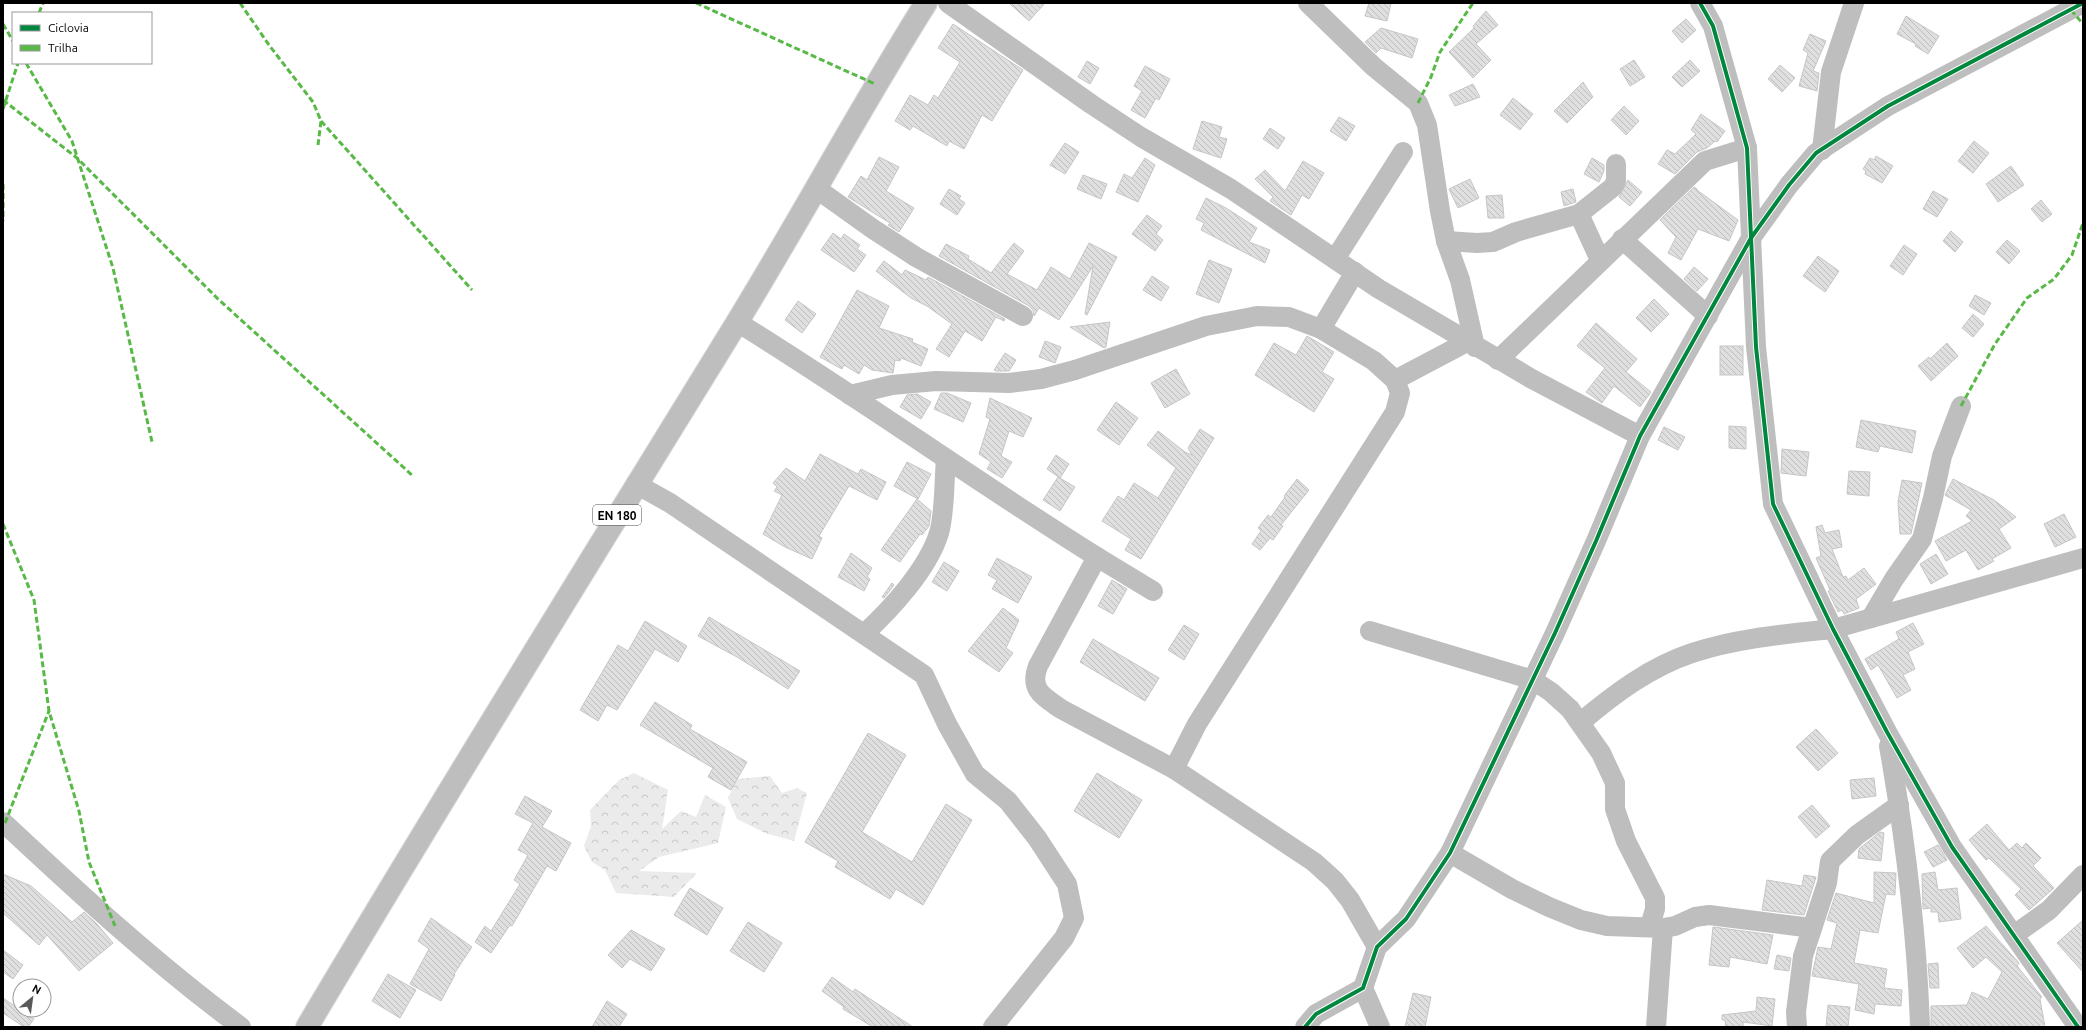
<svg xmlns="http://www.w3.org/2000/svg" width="2086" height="1030" viewBox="0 0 2086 1030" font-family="Ubuntu,sans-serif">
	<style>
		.forest { fill: url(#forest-crowns) }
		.building { fill: url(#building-back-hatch); stroke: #c6c6c6 }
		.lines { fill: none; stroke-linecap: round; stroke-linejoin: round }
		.major-casing { stroke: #dbdbdb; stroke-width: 24 }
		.minor { stroke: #bebebe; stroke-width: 20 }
		.major { stroke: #bebebe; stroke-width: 22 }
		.quiet { stroke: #58b947; stroke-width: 3; stroke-dasharray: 6 3; stroke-linecap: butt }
		.cycleway-casing { stroke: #fff; stroke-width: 6 }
		.cycleway { stroke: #00873e; stroke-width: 4 }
		.labels { text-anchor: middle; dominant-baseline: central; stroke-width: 3.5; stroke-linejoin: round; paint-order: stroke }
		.shield { fill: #fff; stroke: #4c4c4c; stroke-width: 1 }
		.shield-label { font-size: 12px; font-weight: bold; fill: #000 }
	</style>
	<defs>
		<pattern id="forest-crowns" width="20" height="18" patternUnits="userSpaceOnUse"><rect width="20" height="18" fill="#ebebeb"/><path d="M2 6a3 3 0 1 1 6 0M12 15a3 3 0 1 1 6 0" fill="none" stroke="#c8c8c8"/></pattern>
		<pattern id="building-back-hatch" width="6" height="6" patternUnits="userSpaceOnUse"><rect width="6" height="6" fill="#dfdfdf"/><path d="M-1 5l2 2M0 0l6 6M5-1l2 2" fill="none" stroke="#bebebe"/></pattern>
	</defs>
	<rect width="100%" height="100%" fill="#fff"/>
	<g class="forest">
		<path d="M634 773 668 790 662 829 681 811 696 817 705 795 726 807 718 843 659 857 639 871 697 873 674 897 616 893 605 870 592 862 584 846 591 826 590 810 619 780Z"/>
		<path d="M770 776 782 793 797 788 807 793 794 841 765 833 737 819 728 798 737 779Z"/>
	</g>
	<g class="building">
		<path d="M1009 3H1045L1029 21Z"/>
		<path d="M1369 3H1391L1387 21 1365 16Z"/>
		<path d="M1486 11 1498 25 1476 44 1491 60 1473 78 1449 52 1474 28 1473 26Z"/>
		<path d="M1906 16 1939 36 1928 54 1915 46 1916 44 1897 34Z"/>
		<path d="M1686 19 1696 30 1682 43 1672 31Z"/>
		<path d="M953 24 1023 70 992 121 982 115 964 149 949 141 947 146 913 126 910 130 895 121 910 95 928 105 934 95 938 98 960 62 938 48Z"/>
		<path d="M1381 28 1418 39 1412 58 1381 48 1376 53 1365 42Z"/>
		<path d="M1810 34 1826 41 1813 71 1819 73 1817 91 1799 86 1808 53 1803 50Z"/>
		<path d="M1634 60 1645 77 1630 86 1620 69Z"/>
		<path d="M1690 60 1700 71 1682 87 1672 77Z"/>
		<path d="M1087 61 1099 68 1090 84 1078 77Z"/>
		<path d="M1780 65 1795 78 1782 92 1768 79Z"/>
		<path d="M1145 66 1170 79 1159 100 1156 98 1145 118 1131 110 1142 91 1134 86Z"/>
		<path d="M1583 82 1593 97 1567 123 1554 111Z"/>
		<path d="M1473 84 1480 97 1455 106 1449 95Z"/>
		<path d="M1513 98 1533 114 1520 130 1500 115Z"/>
		<path d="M1624 106 1639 121 1626 135 1611 120Z"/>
		<path d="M1701 114 1725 131 1717 142 1715 141 1707 148 1697 152 1675 174 1658 164 1667 150 1675 154 1696 134 1691 130Z"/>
		<path d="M1339 117 1355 126 1346 141 1330 131Z"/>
		<path d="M1202 121 1222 127 1219 137 1227 139 1221 158 1193 149Z"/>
		<path d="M1270 128 1285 138 1278 149 1263 139Z"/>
		<path d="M1974 141 1989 153 1973 173 1958 161Z"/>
		<path d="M1065 143 1079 152 1065 174 1050 165Z"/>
		<path d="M1876 156 1893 166 1882 183 1865 174 1866 171 1863 169 1870 158 1874 160Z"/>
		<path d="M879 157 899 167 886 191 914 208 899 232 888 225 890 223 848 197 861 176 867 180Z"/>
		<path d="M1145 158 1155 165 1138 202 1116 192 1124 174 1132 178Z"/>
		<path d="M1592 158 1604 165V171L1599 182 1584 174Z"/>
		<path d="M1303 161 1324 173 1309 199 1302 195 1291 215 1270 201 1273 197 1255 179 1265 170 1285 191Z"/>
		<path d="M2011 166 2024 185 1998 202 1986 184Z"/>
		<path d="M1083 175 1107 184 1101 199 1077 189Z"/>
		<path d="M1470 179 1479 198 1458 208 1449 189Z"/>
		<path d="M1628 180 1642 192 1630 206 1619 197Z"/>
		<path d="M1694 187 1697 189V190L1738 220 1729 241 1698 229 1681 260 1668 253 1676 237 1660 220Z"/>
		<path d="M949 189 961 196 959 199 965 203 957 215 940 204Z"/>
		<path d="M1573 189 1576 202 1564 206 1561 192Z"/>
		<path d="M1933 191 1948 199 1937 217 1923 209Z"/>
		<path d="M1502 195 1504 218H1488L1486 196Z"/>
		<path d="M1206 198 1226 208 1257 228 1249 242 1270 250 1265 263 1201 230 1204 223 1196 219Z"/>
		<path d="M2041 200 2052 214 2042 222 2031 209Z"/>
		<path d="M1147 215 1162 226 1156 234 1163 240 1155 251 1132 234Z"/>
		<path d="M1951 231 1963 242 1955 252 1943 241Z"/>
		<path d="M833 233 841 239 844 234 860 245 857 249 866 255 854 272 821 250Z"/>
		<path d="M2007 240 2020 251 2009 264 1996 252Z"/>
		<path d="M1014 243 1024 251 1007 274 1037 290 1051 267 1070 279 1089 243 1117 257 1087 315 1085 314 1093 266 1059 320 1039 308 1034 316 1033 310 1029 306 939 256 946 244 969 256 968 259 991 273Z"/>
		<path d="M1904 245 1917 254 1903 275 1890 266Z"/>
		<path d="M1818 256 1839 271 1825 292 1803 276Z"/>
		<path d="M1209 260 1232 269 1219 303 1196 294Z"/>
		<path d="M884 261 902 275 905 270 926 280 928 277 1005 319 1004 321 996 317 982 341 965 331 949 357 936 349 952 324 927 306 911 298 876 271Z"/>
		<path d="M1694 267 1708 279 1697 291 1684 279Z"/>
		<path d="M1152 276 1169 287 1161 301 1143 290Z"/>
		<path d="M857 290 889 306 879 328 913 339 912 342 928 349 921 366 901 358 900 361 895 360 893 373 872 370 864 365 859 374 844 365 842 369 820 357Z"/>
		<path d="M1975 295 1991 303 1984 315 1969 306Z"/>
		<path d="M1654 299 1669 314 1651 332 1636 318Z"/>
		<path d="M798 301 816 314 802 333 785 320Z"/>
		<path d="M1973 314 1984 324 1973 337 1962 328Z"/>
		<path d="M1110 322 1106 347 1104 348 1070 327Z"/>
		<path d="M1596 323 1637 359 1626 372 1651 392 1640 407 1614 386 1602 403 1586 392 1605 368 1577 346Z"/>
		<path d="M1307 336 1334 352 1322 372 1334 379 1314 412 1255 375 1274 343 1296 355Z"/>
		<path d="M1045 341 1061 347 1055 363 1039 357Z"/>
		<path d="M1947 343 1958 356 1931 381 1918 366 1929 357 1930 359Z"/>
		<rect x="1720" y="346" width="23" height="29"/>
		<path d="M1005 353 1016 360 1009 371H996L994 370Z"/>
		<path d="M1176 369 1190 394 1165 408 1151 383Z"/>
		<path d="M941 393H947L971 403 963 422 934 409Z"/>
		<path d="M917 394 931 402 921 419 900 407 907 395Z"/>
		<path d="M990 398 1032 418 1023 437 1009 431 1001 456 1012 462 1002 478 987 469 991 462 979 454 990 419 986 417Z"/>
		<path d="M1116 402 1138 418 1119 445 1097 430Z"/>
		<path d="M1861 420 1916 431 1912 453 1880 446 1878 452 1856 447Z"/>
		<path d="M1729 426 1746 427V449L1729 448Z"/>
		<path d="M1664 427 1685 437 1678 450 1658 440Z"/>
		<path d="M1200 429 1214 438 1141 559 1125 550 1131 539 1102 521 1118 496 1124 500 1134 483 1158 498 1176 468 1147 445 1158 431 1185 452 1192 455 1188 448Z"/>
		<path d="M1782 449 1809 452 1806 476 1781 473Z"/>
		<path d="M820 454 858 474 861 469 886 482 877 500 849 486 819 536 822 538 812 559 785 547 763 534 782 495 774 491 777 487 773 483 786 468 805 481Z"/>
		<path d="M1056 455 1069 464 1060 478 1047 469Z"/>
		<path d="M907 462 931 474 918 499 894 486Z"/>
		<path d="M1849 471 1870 472 1869 496 1847 494Z"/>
		<path d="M1058 477 1075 487 1060 511 1043 500Z"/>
		<path d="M1297 479 1309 490 1281 525 1283 526 1273 540 1270 538 1260 550 1252 544 1261 531 1258 528 1268 515 1271 517 1285 497 1284 496Z"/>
		<path d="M1953 479 1994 500 2016 517 1999 529 2011 548 1992 559 1994 561 1978 570 1966 550 1946 561 1935 541 1972 521 1966 516 1971 510 1945 495Z"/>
		<path d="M1902 480 1922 483 1911 534H1900L1898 502Z"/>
		<path d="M917 499 931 511 929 526 922 535 920 534 900 562 881 550Z"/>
		<path d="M2064 514 2076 537 2055 547 2044 524Z"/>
		<path d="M1822 525 1825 533 1839 530 1842 547 1832 549 1843 577 1846 576 1848 580 1864 568 1876 584 1856 599 1859 608 1844 614 1842 610 1838 612 1828 591 1830 590 1816 558 1821 556 1816 527Z"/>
		<path d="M851 553 872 568 867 577 870 579 864 591 838 577Z"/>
		<path d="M1936 554 1948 574 1931 584 1920 564Z"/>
		<path d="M997 558 1032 577 1018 603 992 589 997 580 988 575Z"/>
		<path d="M944 562 959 571 947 591 932 582Z"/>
		<path d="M1112 580 1127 589 1113 614 1098 606Z"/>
		<path d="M892 583 894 585 884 598 882 597Z"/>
		<path d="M1003 608 1019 620 1006 648 1013 653 999 672 968 651Z"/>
		<path d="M709 617 800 671 788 689 737 657 698 636Z"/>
		<path d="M645 621 687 646 678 662 655 649 617 710 607 705 598 721 580 710 618 645 628 651Z"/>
		<path d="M1913 623 1924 644 1908 652 1915 669 1903 675 1911 690 1897 698 1878 665 1871 670 1865 659 1899 639 1896 632Z"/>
		<path d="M1184 625 1199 634 1184 660 1168 650Z"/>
		<path d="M1093 639 1159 678 1145 701 1080 662Z"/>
		<path d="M655 702 692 725 690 729 747 762 731 790 708 777 713 768 640 725Z"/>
		<path d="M1816 729 1838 753 1818 771 1796 747Z"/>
		<path d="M868 733 906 755 862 832 912 862 946 804 972 820 923 905 896 889 890 899 835 867 838 861 805 842Z"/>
		<path d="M1097 773 1142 800 1119 838 1074 811Z"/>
		<path d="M1874 778 1876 796 1852 799 1850 780Z"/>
		<path d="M525 796 552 811 542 827 571 843 556 871 547 866 512 926 510 925 491 953 475 942 485 926 491 931 520 884 514 880 528 855 518 850 533 823 515 814Z"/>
		<path d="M1812 805 1830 826 1816 838 1798 817Z"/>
		<path d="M1987 824 2009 850 2017 843 2022 848 2026 843 2041 858 2033 866 2054 888 2029 910 2015 895 2021 889 1989 858 1986 860 1969 840Z"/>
		<path d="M1880 832 1884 833 1881 861 1858 858 1859 849Z"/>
		<path d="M1938 845 1947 860 1933 867 1924 852Z"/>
		<path d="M1874 872 1896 873 1895 895 1886 894 1878 933 1860 930 1854 963 1887 969 1884 988 1902 990 1901 1006 1875 1004 1874 1014 1855 1010 1859 984 1812 976 1818 947 1831 949 1837 923 1827 920 1836 893 1874 903Z"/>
		<path d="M1935 872 1938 890 1957 888 1961 919 1939 922 1938 912H1931V908L1923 909 1922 874Z"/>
		<path d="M3 874 31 886 72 922 84 912 97 924 113 943 79 971 47 935 39 945 3 913Z"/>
		<path d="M1804 875 1816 877 1804 915 1762 910 1767 880 1802 886Z"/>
		<path d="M690 888 723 908 707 935 674 915Z"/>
		<path d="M431 918 472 947 454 974 455 975 441 1001 410 984 429 949 418 941Z"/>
		<path d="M2083 920V972L2057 943Z"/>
		<path d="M748 922 782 943 764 972 730 951Z"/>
		<path d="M1986 926 2019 963 2017 966 2042 997 2040 999 2045 1027H1931V1006L1967 1005 1972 992 1988 999 2002 972 1986 957 1973 968 1957 948Z"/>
		<path d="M1713 927 1773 935 1767 964 1730 957 1729 967 1709 965Z"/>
		<path d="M631 930 665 949 651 971 630 959 622 968 608 955Z"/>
		<path d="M3 950 23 965 13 979 3 972Z"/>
		<path d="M1777 955 1791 958 1789 971 1774 969Z"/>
		<path d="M1938 963 1939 988H1930L1928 964Z"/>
		<path d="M388 974 416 990 400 1018 372 1001Z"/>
		<path d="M832 977 853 992 855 989 913 1027H873L843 1009 844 1007 822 991Z"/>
		<path d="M1413 993 1431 997 1425 1027H1405Z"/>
		<path d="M1757 997 1775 999 1772 1026 1743 1022V1027H1726L1725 1020H1722V1015L1756 1011Z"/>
		<path d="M3 998 34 1019 28 1027H24L3 1013Z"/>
		<path d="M607 1001 627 1014 619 1027H592Z"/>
		<path d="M1828 1005 1850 1007 1848 1027H1826Z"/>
	</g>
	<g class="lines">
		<defs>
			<path id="major" d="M307 1027C447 791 592 558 736 324 801 218 860 108 926 3"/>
		</defs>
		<use href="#major" class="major-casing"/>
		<g class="minor">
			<path d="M948 3 1091 104 1141 137 1231 189 1379 289 1532 379 1640 436"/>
			<path d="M1308 3 1374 67 1418 103 1427 125 1440 211 1446 241 1460 280 1475 347"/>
			<path d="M1700 3 1713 26 1747 148 1756 347 1773 504 1833 629 1887 732 1952 847 2078 1027"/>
			<path d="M1822 150 1831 72 1854 3"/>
			<path d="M817 189 873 229 916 257 1023 316"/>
			<path d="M1579 214 1600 260"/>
			<path d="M1622 239 1708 316"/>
			<path d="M1446 241 1477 243 1493 242 1516 232 1579 214 1613 187 1616 181V164"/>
			<path d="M1335 259 1403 152"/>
			<path d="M737 322C859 397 975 481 1097 557L1038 666C1029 690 1043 696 1061 709L1174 769 1314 862 1335 881 1350 900 1377 947"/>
			<path d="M1321 329 1355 272"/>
			<path d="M1498 360 1705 161 1747 148"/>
			<path d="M850 395 892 385 936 381 1009 383 1041 379 1075 370 1206 326 1257 316 1289 317 1321 329 1374 361 1395 380 1467 342"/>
			<path d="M636 484 670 503 924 675 947 724 975 774 1008 801 1037 838 1067 884 1074 918 1064 938 993 1027"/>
			<path d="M1097 557 1153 591"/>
			<path d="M1871 618 1894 579 1922 539 1933 498 1942 456 1961 406"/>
			<path d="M1370 631 1533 680 1551 692 1570 709 1601 753 1615 783V809L1626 841 1655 898V909L1650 926"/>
			<path d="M864 634C891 609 928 569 939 533 945 513 944 480 946 459"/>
			<path d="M1581 722C1614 694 1650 667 1692 653 1737 638 1786 634 1833 629L2083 558"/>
			<path d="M1889 746C1905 838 1917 933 1920 1027"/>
			<path d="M1174 769 1197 724 1395 412 1400 393 1395 380"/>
			<path d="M3 822C80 894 156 964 241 1027"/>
			<path d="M1450 853 1512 889 1549 907 1581 920 1607 926 1663 928 1675 926 1695 917 1709 915 1812 928"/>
			<path d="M2014 935 2049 910 2083 875"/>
			<path d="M1363 988 1380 1027"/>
			<path d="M1305 1027 1316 1014 1363 988 1377 947 1406 919 1450 853 1555 633 1596 541 1640 436 1751 238 1789 185 1816 153 1888 106 2083 3"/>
			<path d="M1656 1027 1663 928"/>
			<path d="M1797 1027 1796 1012 1803 956 1827 883 1830 861 1857 835 1899 805"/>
		</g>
		<use href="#major" class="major"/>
		<g class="quiet">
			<path d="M240 3 269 45 313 102 321 121 318 145"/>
			<path d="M696 3 875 84"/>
			<path d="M2071 10 2083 24"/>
			<path d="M39 13 43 3"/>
			<path d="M3 24 13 41"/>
			<path d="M26 63 72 141 113 268 152 442"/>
			<path d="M3 100 77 158 218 299 413 476"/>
			<path d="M1418 103 1431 77 1440 52 1473 3"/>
			<path d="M3 109 18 63"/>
			<path d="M321 121 472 290"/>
			<path d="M3 184V221"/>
			<path d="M1961 406 1995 344 2027 298 2054 279 2072 255 2083 223"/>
			<path d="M3 524 34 600 49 711 79 811 89 862 115 926"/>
			<path d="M5 823 49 711"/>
		</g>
		<defs>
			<g id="cycleway">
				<path d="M1700 3 1713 26 1747 148 1756 347 1773 504 1833 629 1887 732 1952 847 2078 1027"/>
				<path d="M1305 1027 1316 1014 1363 988 1377 947 1406 919 1450 853 1555 633 1596 541 1640 436 1751 238 1789 185 1816 153 1888 106 2083 3"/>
			</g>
		</defs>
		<use href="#cycleway" class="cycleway-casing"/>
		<use href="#cycleway" class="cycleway"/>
	</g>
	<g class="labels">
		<rect class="shield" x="593" y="505" width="48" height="20" rx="3"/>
		<g class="shield-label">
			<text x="617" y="515">EN 180</text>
		</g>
	</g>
	<rect width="2086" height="1030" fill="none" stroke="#000000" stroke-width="8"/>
	<rect x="12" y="12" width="140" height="52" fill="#ffffff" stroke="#999999"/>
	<rect x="20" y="25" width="20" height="6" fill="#00873e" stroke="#999999"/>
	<text x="48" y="32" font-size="12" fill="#000000">Ciclovia</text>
	<rect x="20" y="45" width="20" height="6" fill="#58b947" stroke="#999999"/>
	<text x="48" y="52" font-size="12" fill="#000000">Trilha</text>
	<g transform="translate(32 998) rotate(29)"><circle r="19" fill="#ffffff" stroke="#999999"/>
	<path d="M0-3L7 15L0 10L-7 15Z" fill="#595959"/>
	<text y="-6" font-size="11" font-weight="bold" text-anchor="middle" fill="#000000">N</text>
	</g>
</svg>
